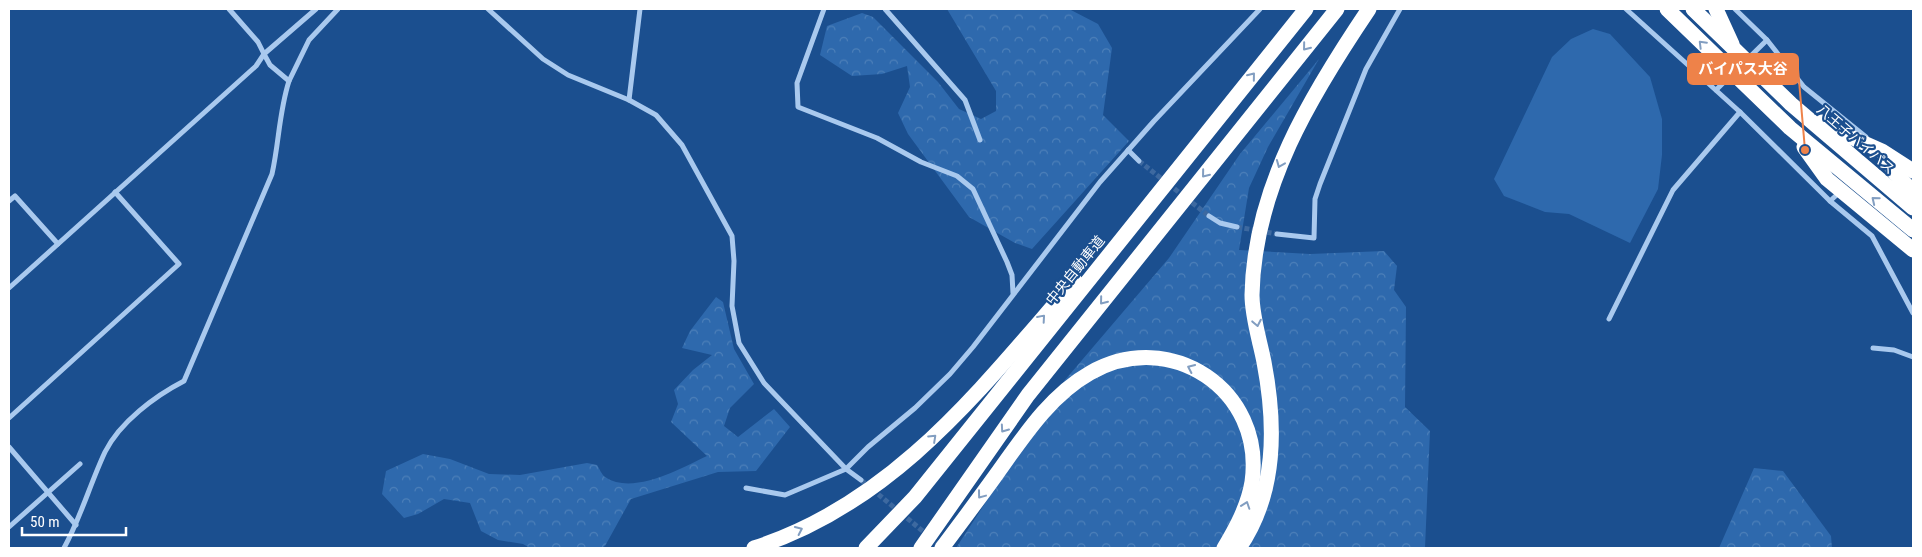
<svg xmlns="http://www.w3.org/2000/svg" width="1922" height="557" viewBox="0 0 1922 557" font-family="'Roboto Condensed','Noto Sans JP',sans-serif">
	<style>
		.green { fill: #2e69ad }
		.forest { fill: url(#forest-crowns) }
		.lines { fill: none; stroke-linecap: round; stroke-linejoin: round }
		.street-tunnel { stroke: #3d69a0; stroke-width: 5; stroke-dasharray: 5 2.5; stroke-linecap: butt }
		.street { stroke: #a9c9ee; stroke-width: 5 }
		.highway { stroke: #fff; stroke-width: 15 }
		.oneway { stroke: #829ec1 }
		.labels { text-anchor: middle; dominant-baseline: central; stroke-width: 4.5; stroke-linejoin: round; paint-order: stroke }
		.street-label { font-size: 14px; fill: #fff; stroke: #1b4f8f }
		.leader { fill: none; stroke: #ee8249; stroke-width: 2 }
		.callout-dot { fill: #ee8249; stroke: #1b4f8f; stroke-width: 2 }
		.callout { fill: #ee8249; stroke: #ee8249; stroke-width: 2 }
		.callout-label { font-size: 15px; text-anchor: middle; font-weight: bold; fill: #fff }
	</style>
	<defs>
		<pattern id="forest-crowns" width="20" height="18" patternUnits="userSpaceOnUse" patternTransform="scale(1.25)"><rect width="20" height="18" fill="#2e69ad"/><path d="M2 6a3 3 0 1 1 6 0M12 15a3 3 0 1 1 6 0" fill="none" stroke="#4d80b9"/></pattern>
	</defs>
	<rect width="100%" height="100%" fill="#1b4f8f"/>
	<path class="green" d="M1593 29 1610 34 1650 77 1662 119V155L1658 189 1630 243 1569 214 1545 212 1504 196 1494 179 1552 57 1571 39Z"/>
	<g class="forest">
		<path d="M947 9H1069L1098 24 1112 48 1103 115 1129 141 1032 249 1015 243 969 217 908 134 898 113 910 87 907 66 882 74 852 76 820 55 827 26 862 13 873 17 938 82 959 109 981 119 996 111V91Z"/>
		<path d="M1319 59 1268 147 1249 188 1239 250 1310 254 1384 251 1397 266 1394 290 1406 307 1405 407 1430 431 1425 548H956L1065 380 1169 258 1240 154Z"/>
		<path d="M716 297 723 302 734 349 754 384 730 408 724 426 738 437 774 409 790 427 756 471 718 472 631 499 605 546 601 548H530L523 544 498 540 481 531 470 503 444 499 418 514 404 518 382 494 386 471 423 454 450 459 489 474 520 475 587 463 597 465C599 468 602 475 605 477 633 496 681 468 707 456L671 422 678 404 674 390 693 370 712 355 682 348 690 331Z"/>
		<path d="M1754 468 1783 471 1831 536 1832 548H1719Z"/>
	</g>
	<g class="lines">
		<g class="street-tunnel">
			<path d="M1139 161 1209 216"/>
			<path d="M1237 227 1277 234"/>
			<path d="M861 480 942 547"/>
		</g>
		<g class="street">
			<path d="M488 9 543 59 568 75 629 100 656 115 682 145 732 236 734 261 732 306 739 343 764 383 846 469 861 480"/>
			<path d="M824 9 797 83 798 107 877 138 921 162 957 176 973 189 1007 262 1012 275 1013 293"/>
			<path d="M885 9 965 100 980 140"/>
			<path d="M1626 9 1740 112 1830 201 1840 192"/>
			<path d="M1735 9 1767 40 1804 87 1866 137"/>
			<path d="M289 81 309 40 338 9"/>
			<path d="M1716 90 1767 40"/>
			<path d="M629 100 640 9"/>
			<path d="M1128 150 1139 161"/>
			<path d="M9 201 15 196 58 244"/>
			<path d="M1830 201 1872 236 1913 313"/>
			<path d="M1209 216 1220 223 1237 227"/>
			<path d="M1277 234 1314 238 1315 199 1320 184 1366 69 1400 9"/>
			<path d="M9 288 256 66 264 54 258 42 229 9"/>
			<path d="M1609 319 1673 190 1740 112"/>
			<path d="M1873 348 1894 350 1913 357"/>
			<path d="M9 418 179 264 115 192"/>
			<path d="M9 447 76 525"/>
			<path d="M746 488 785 495 846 469 868 447 915 408 950 374 973 347 1100 182 1154 121 1260 9"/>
			<path d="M9 527 80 464"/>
			<path d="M64 548C81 517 90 484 105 452 120 422 155 396 184 381L272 174C279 143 279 112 289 81L270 65 264 54 316 9"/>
		</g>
		<g class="highway">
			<path d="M1667 9 1790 128 1913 230"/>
			<path d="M1693 9 1791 104 1913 208"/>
			<path d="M1716 9 1732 44"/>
			<path d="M1822 122 1837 131 1882 151 1913 171"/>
			<path d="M1804 147 1827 179 1913 250"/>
			<path d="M1884 154 1895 173 1913 192"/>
			<path d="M754 548C896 502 981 388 1075 281"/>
			<path d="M866 548 915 497 1306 9"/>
			<path d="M921 548 1028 395 1337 9"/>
			<path d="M942 548C960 524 978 500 996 475 1022 439 1049 396 1090 373 1170 327 1265 390 1252 482 1248 506 1236 528 1224 548"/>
			<path d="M1239 548C1277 493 1276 425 1264 362 1260 341 1252 317 1252 295 1254 188 1311 95 1369 9"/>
		</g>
	</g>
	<defs><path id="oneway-chevron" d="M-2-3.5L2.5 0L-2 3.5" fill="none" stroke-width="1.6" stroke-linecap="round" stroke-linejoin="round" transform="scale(1.25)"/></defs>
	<g class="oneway">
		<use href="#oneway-chevron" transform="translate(1702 44) rotate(-135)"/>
		<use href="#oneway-chevron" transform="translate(1306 47) rotate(129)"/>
		<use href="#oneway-chevron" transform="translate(1252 76) rotate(-51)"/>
		<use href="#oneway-chevron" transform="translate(1280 164) rotate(112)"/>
		<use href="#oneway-chevron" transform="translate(1205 174) rotate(129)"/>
		<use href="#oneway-chevron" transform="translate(1875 200) rotate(-141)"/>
		<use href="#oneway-chevron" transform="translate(1103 301) rotate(129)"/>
		<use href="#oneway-chevron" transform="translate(1042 318) rotate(-49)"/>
		<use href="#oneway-chevron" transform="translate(1257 323) rotate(79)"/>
		<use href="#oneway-chevron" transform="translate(1191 368) rotate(-155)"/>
		<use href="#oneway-chevron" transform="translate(1004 429) rotate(125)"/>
		<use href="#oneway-chevron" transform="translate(933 438) rotate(-43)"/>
		<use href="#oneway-chevron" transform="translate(981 495) rotate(127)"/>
		<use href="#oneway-chevron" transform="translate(1246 505) rotate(-71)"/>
		<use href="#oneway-chevron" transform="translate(799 530) rotate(-25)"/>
	</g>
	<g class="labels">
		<g class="street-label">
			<text transform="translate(1856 139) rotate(41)">八王子バイパス</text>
			<text transform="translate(1075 270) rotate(-51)">中央自動車道</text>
		</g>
	</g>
	<path class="leader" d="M1805 150L1798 69"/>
	<circle class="callout-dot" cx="1805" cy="150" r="5"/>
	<rect class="callout" x="1688" y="54" width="110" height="30" rx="5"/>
	<g class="callout-label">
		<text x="1743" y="74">バイパス大谷</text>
	</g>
	<rect width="1922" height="557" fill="none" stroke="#ffffff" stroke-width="20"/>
	<path d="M22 527v8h104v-8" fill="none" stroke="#ffffff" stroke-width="2.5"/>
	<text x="30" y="527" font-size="15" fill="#ffffff" stroke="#1b4f8f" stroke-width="4" paint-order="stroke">50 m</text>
</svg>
